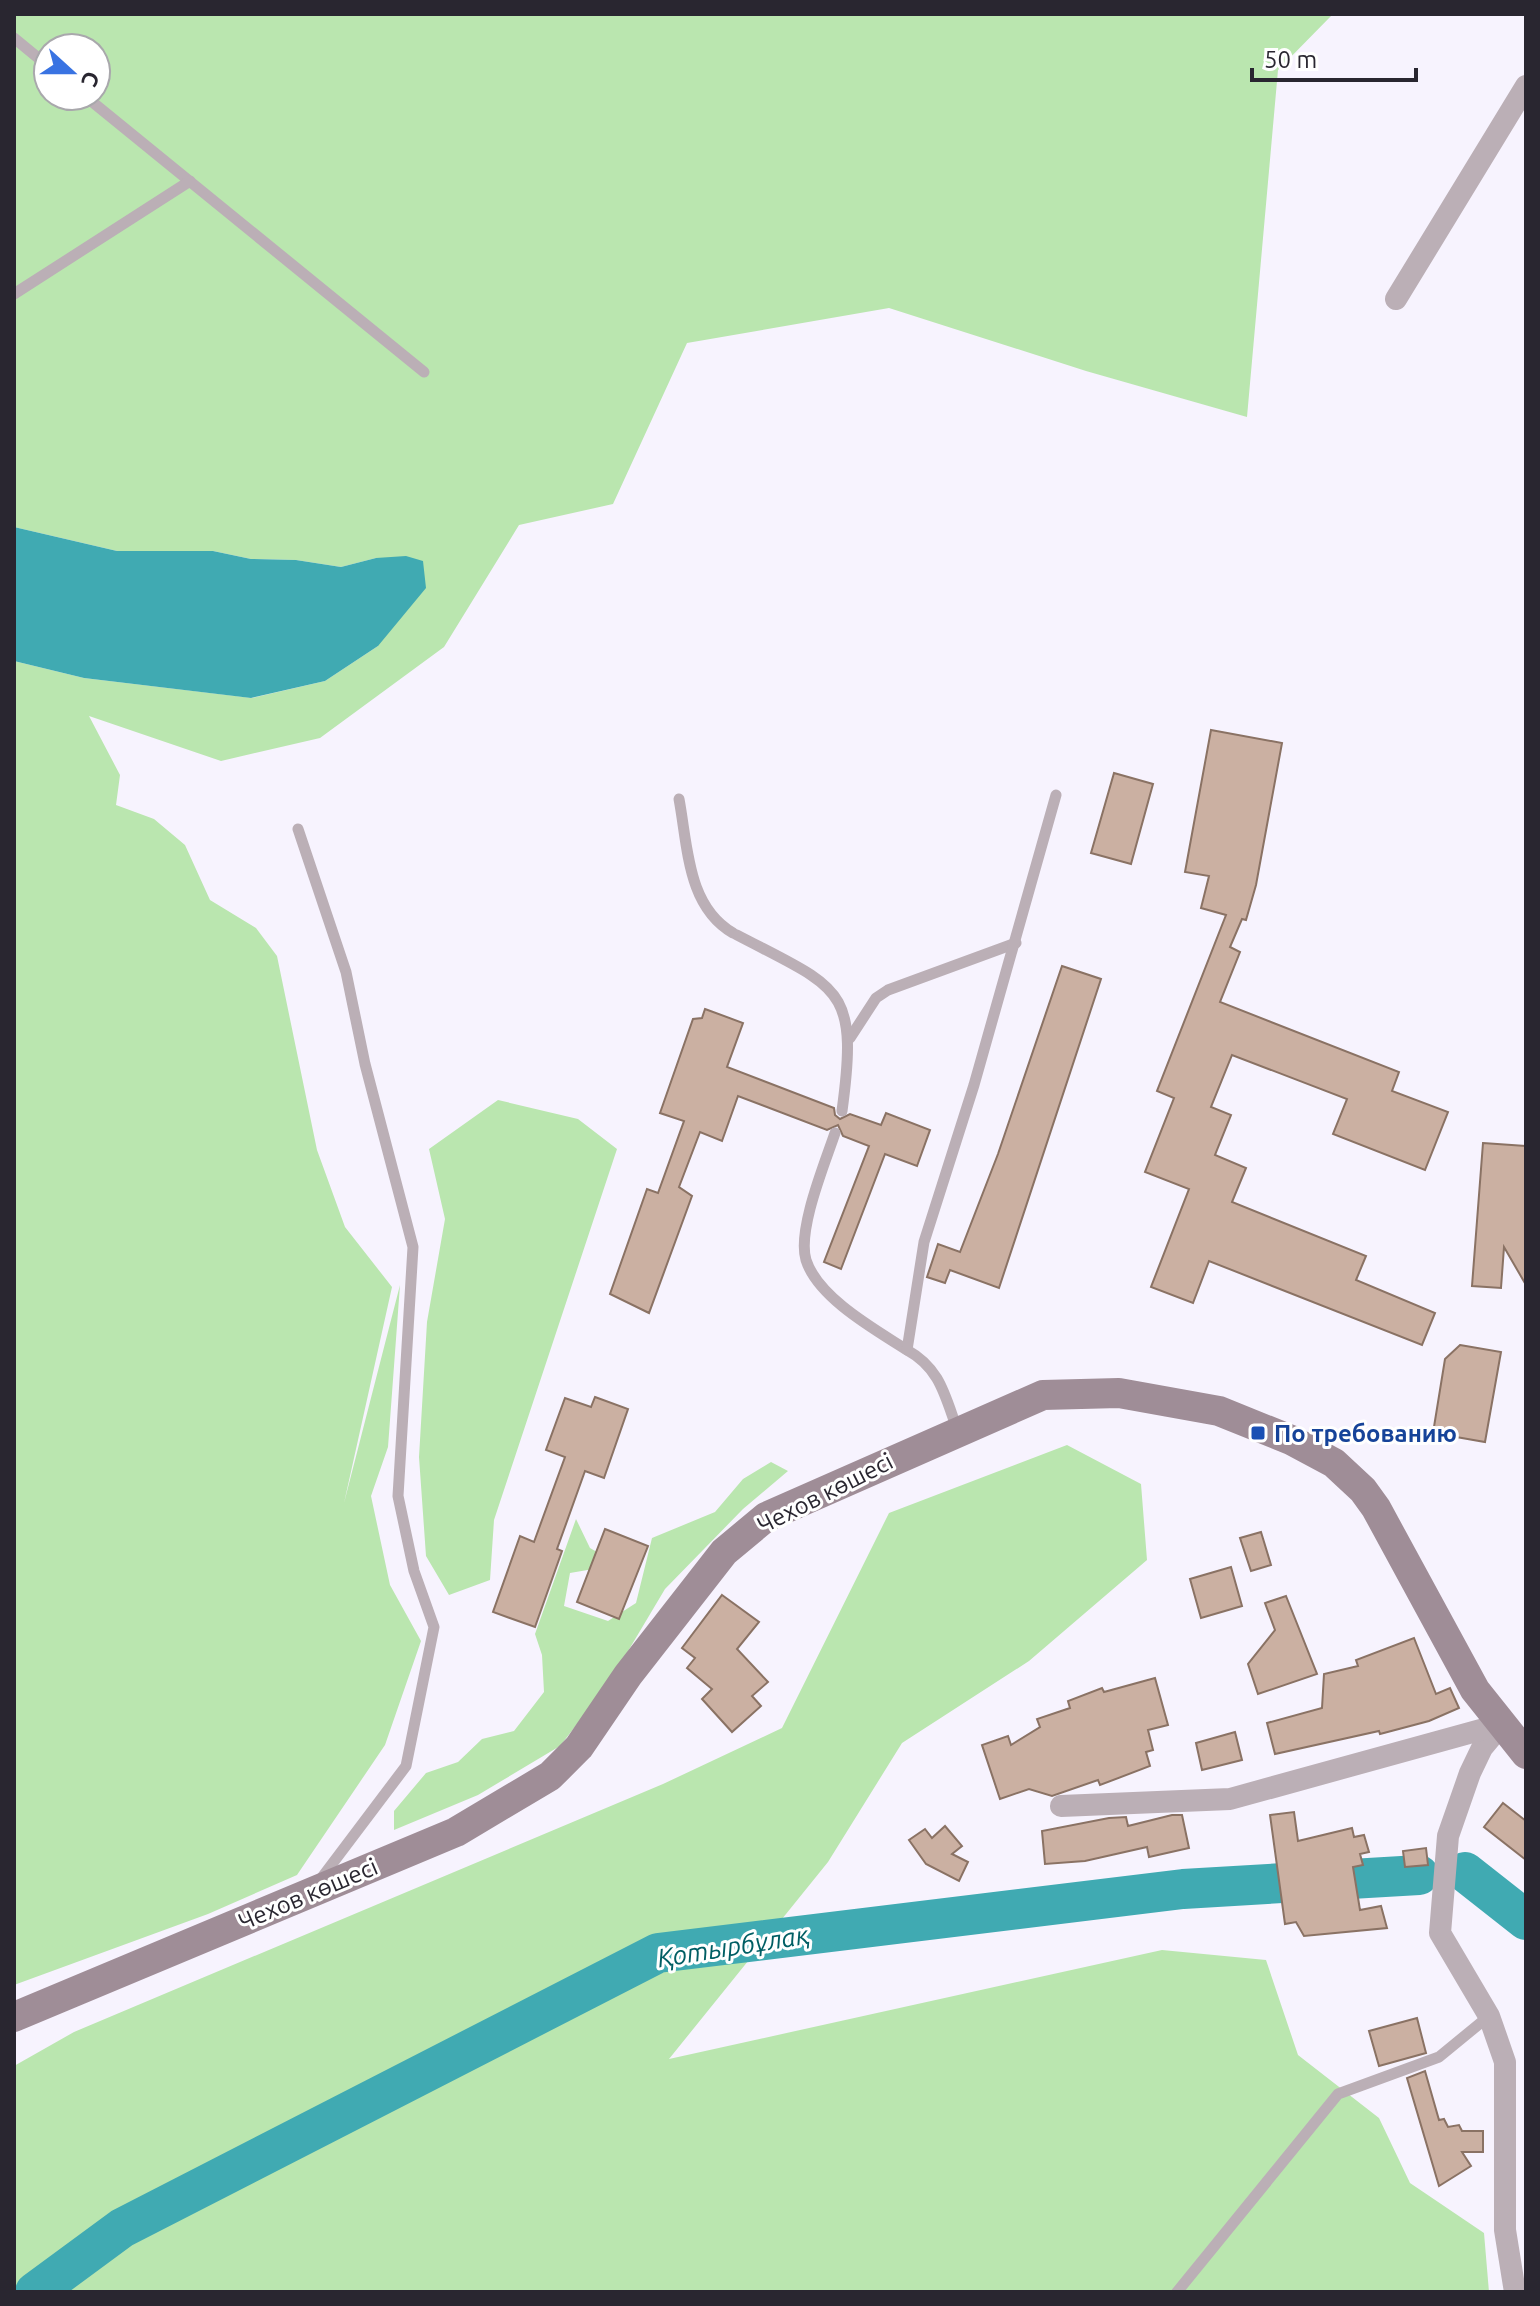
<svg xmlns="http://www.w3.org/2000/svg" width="1540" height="2306" viewBox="0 0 1540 2306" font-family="Ubuntu,sans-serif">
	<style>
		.green { fill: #bae6af; fill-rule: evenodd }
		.water { fill: #40aab2 }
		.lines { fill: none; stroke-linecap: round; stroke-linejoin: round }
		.river { stroke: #40aab2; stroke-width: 40 }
		.building { fill: #cbb0a2; stroke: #8a7264; stroke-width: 2 }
		.lane { stroke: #bbafb6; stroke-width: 11 }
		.street { stroke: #bbafb6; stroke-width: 22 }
		.secondary { stroke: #9f8d97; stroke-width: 30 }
		.transit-dot { fill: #1a4fb4; stroke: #fff; stroke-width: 3 }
		.labels { text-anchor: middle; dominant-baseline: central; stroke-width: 6; stroke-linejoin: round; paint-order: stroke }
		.transit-label { font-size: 24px; font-weight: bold; fill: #164399; stroke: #fff; text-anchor: start }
		.street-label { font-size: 24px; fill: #292630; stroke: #fff }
		.water-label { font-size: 26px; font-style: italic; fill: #005e64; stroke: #fff }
	</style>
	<rect width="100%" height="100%" fill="#f7f3fe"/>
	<g class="green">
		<path d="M14 14H1333L1278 70 1247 417 1086 371 889 308 687 343 613 504 519 525 444 647 320 738 221 761 89 716 120 775 116 805 154 819 185 845 210 900 256 928 277 956 317 1150 345 1227 392 1287 344 1503 400 1285 388 1447 371 1496 390 1585 421 1641 385 1745 297 1875 208 1914 14 1985V661L84 678 252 698 325 681 378 646 376 558 341 567 296 560 251 559 213 551H117L14 527ZM48 48H96V96H48Z"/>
		<path d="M498 1100 578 1119 617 1149 494 1520 490 1580 449 1595 426 1556 419 1457 427 1322 445 1219 429 1149Z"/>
		<path d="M1067 1445 1141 1484 1147 1560 1029 1661 902 1743 828 1862 669 2059 1162 1950 1266 1960 1298 2055 1379 2118 1410 2183 1484 2233 1489 2292H14V2066L74 2032 663 1784 782 1728 889 1513Z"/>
		<path d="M771 1462 788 1471 743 1509 665 1589 609 1683 560 1746 478 1795 394 1830V1811L426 1773 458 1762 482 1739 514 1731 544 1692 542 1655 535 1634 576 1519 590 1548 609 1559 605 1567 570 1573 564 1606 608 1621 636 1603 652 1538 715 1512 743 1479Z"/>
	</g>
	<path class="water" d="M14 527 117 551H213L251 559 296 560 341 567 376 558 406 556 423 561 426 588 378 646 325 681 251 698 84 678 14 661Z"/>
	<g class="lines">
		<g class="river">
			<path d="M1465 1872 1526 1920"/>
			<path d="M35 2292 122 2228 658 1953 1183 1889 1419 1875"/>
		</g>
	</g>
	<g class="building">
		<path d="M1211 730 1282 743 1256 885 1246 920 1242 919 1230 947 1240 952 1220 1002 1399 1072 1392 1091 1448 1112 1425 1170 1333 1134 1347 1099 1232 1055 1211 1107 1231 1115 1215 1155 1246 1168 1232 1202 1366 1256 1356 1280 1435 1313 1422 1345 1209 1261 1193 1303 1151 1287 1189 1189 1145 1172 1174 1098 1157 1091 1226 915 1201 908 1209 876 1185 872Z"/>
		<path d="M1114 773 1153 784 1131 864 1091 853Z"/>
		<path d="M1062 966 1101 979 999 1288 950 1270 945 1283 927 1277 938 1244 960 1252 998 1154Z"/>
		<path d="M705 1009 743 1023 727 1067 834 1108 835 1115 840 1119 850 1114 881 1125 886 1113 930 1130 917 1166 885 1154 841 1269 824 1262 869 1146 843 1136 838 1125 827 1130 738 1096 722 1141 700 1132 679 1187 692 1196 649 1313 610 1294 647 1189 658 1193 684 1121 660 1113 693 1019 702 1018Z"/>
		<path d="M1483 1143 1526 1146V1285L1504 1247 1501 1288 1472 1286Z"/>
		<path d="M1460 1345 1501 1352 1485 1442 1433 1433 1445 1359Z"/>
		<path d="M595 1397 628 1409 604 1478 585 1471 557 1549 562 1551 535 1627 493 1612 520 1536 534 1542 565 1457 546 1450 565 1398 591 1407Z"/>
		<path d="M605 1529 648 1546 619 1619 577 1602Z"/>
		<path d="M1261 1532 1271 1565 1251 1571 1240 1538Z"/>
		<path d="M1231 1567 1242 1606 1201 1618 1190 1579Z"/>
		<path d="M722 1595 759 1622 737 1649 768 1682 752 1696 761 1706 732 1732 702 1699 712 1689 687 1668 695 1658 682 1648Z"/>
		<path d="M1286 1596 1317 1674 1258 1694 1248 1664 1275 1630 1265 1603Z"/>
		<path d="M1414 1638 1436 1694 1450 1688 1459 1708 1429 1721 1380 1734 1379 1731 1275 1754 1267 1723 1322 1708 1324 1674 1358 1666 1356 1660Z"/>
		<path d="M1155 1678 1168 1725 1148 1730 1153 1750 1146 1752 1150 1766 1100 1785 1098 1780 1052 1796 1029 1789 1000 1799 982 1745 1008 1736 1011 1745 1040 1727 1037 1719 1070 1708 1068 1701 1102 1688 1104 1692Z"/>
		<path d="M1235 1732 1242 1760 1202 1770 1196 1743Z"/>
		<path d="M1503 1803 1526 1821V1860L1484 1827Z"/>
		<path d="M1294 1812 1298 1841 1352 1828 1354 1837 1364 1835 1369 1852 1360 1854 1363 1865 1353 1867 1360 1910 1381 1906 1387 1928 1304 1936 1296 1922 1285 1924 1270 1815Z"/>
		<path d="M1172 1815H1182L1189 1848 1149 1857 1147 1847 1085 1861 1045 1864 1042 1831 1109 1818 1126 1817 1128 1826Z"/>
		<path d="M945 1826 962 1846 952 1854 968 1862 959 1881 926 1864 909 1840 925 1829 932 1838Z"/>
		<path d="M1426 1848 1428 1865 1405 1867 1403 1851Z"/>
		<path d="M1417 2018 1426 2053 1379 2066 1369 2031Z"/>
		<path d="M1425 2071 1439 2120 1444 2119 1448 2127 1459 2125 1462 2131H1483V2152H1462L1471 2166 1439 2186 1407 2078Z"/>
	</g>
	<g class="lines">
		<g class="lane">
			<path d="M14 38 48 66"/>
			<path d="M85 96 424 372"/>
			<path d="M14 294 190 181"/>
			<path d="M679 799C688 847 687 906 733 933"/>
			<path d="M298 829 346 972 365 1064 413 1247 398 1496 414 1571 434 1627 406 1766 320 1880"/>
			<path d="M737 935C840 989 859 986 842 1111"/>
			<path d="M850 1038 876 998 888 990 1016 943"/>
			<path d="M835 1133C825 1163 797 1230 806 1260 818 1298 876 1330 907 1350"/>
			<path d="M957 1429C945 1396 940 1368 907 1350L924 1242 974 1085 1056 795"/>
			<path d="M1177 2292 1338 2094 1439 2057 1489 2016"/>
		</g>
		<g class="street">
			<path d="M1396 299 1526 86"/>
			<path d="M1502 1724 1482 1748 1470 1773 1448 1836 1440 1933 1489 2016 1505 2062V2230L1515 2292"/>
			<path d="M1061 1806 1230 1799 1502 1724"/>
		</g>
		<path class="secondary" d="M14 2017 456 1832 550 1776 579 1747 628 1675 724 1552 766 1517 1043 1395 1119 1393 1219 1411 1291 1440 1334 1463 1363 1490 1376 1508 1475 1690 1526 1754"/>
	</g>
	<rect class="transit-dot" x="1250" y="1425" width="16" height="16" rx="4"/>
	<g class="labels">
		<g class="transit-label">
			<text x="1274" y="1433">По требованию</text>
		</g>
		<g class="street-label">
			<text transform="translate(825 1493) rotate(-27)">Чехов көшесі</text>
			<text transform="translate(308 1894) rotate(-23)">Чехов көшесі</text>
		</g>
		<g class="water-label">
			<text transform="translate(733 1946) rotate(-9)">Қотырбұлақ</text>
		</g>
	</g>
	<rect width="1540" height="2306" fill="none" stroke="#292630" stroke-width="32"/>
	<g transform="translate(72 72) rotate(111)"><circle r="38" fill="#ffffff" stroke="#a9a8ac" stroke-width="2"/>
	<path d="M0-6L14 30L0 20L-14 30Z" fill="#3973e2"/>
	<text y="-12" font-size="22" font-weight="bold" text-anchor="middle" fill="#292630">С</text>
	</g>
	<path d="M1252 68v12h164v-12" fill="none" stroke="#292630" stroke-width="4"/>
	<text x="1264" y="68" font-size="24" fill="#292630" stroke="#ffffff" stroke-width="6" paint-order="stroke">50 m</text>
</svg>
